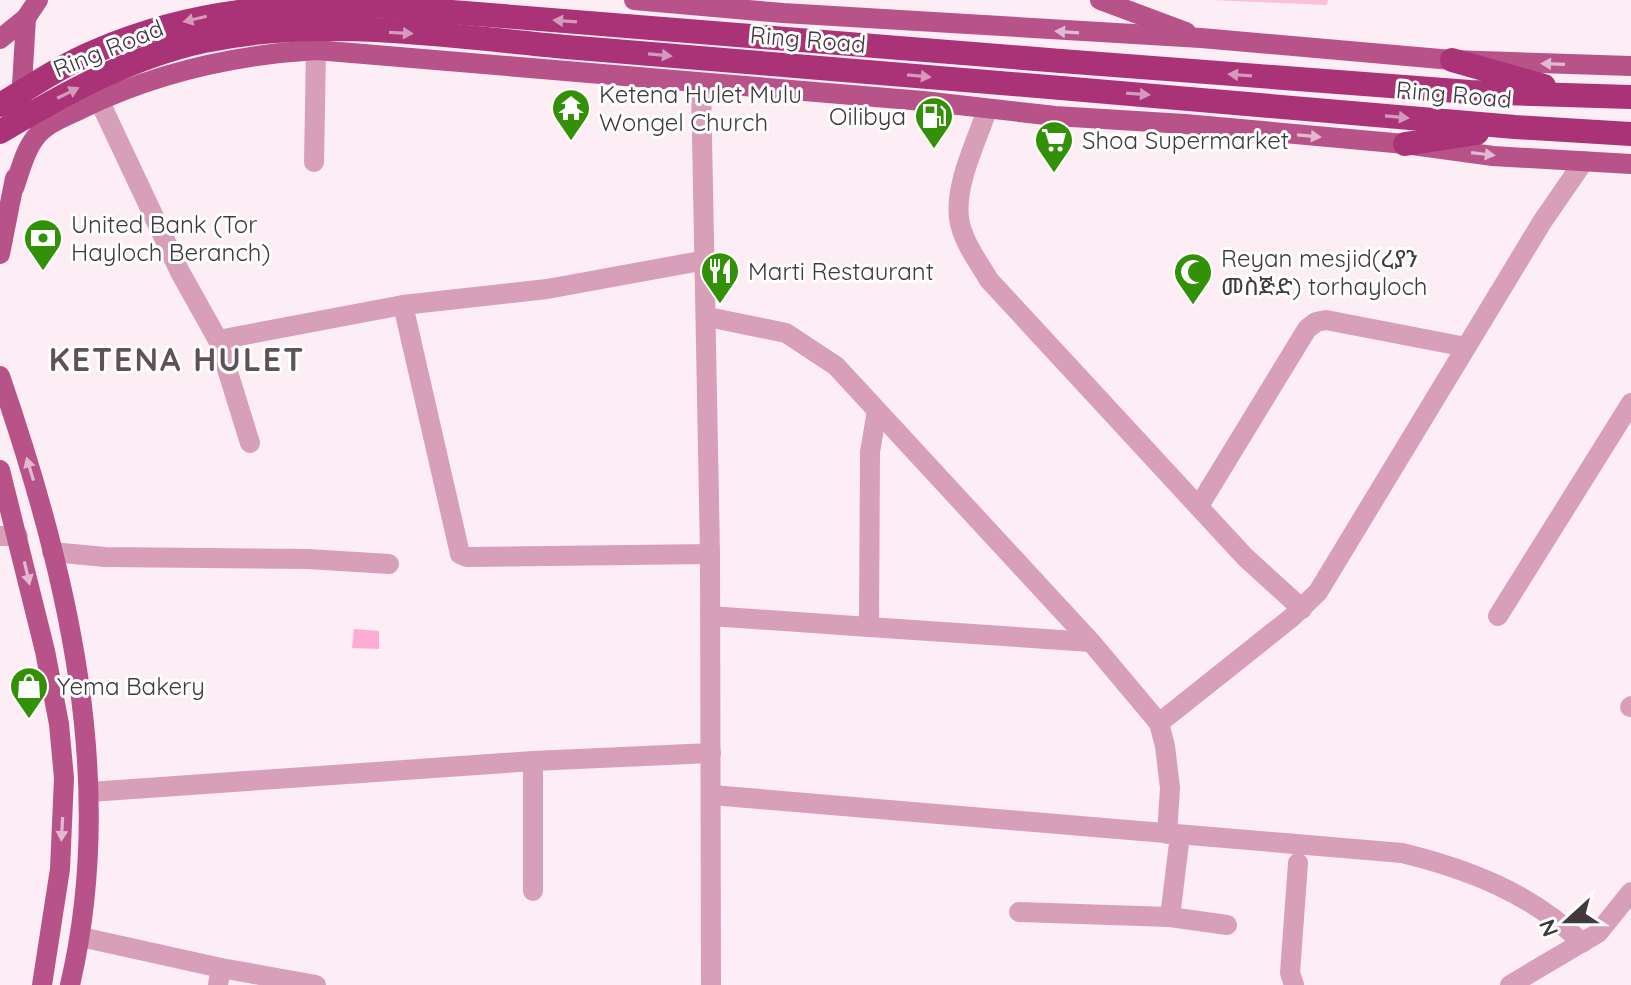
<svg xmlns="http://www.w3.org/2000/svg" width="1631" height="985" viewBox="0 0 1631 985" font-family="Quicksand,'Noto Sans Ethiopic',sans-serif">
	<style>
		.green { fill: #f9c0da }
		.water { fill: #feacd3 }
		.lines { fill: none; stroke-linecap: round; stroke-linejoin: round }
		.minor { stroke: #d89fb9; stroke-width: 20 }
		.major { stroke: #b75389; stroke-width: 20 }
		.highway { stroke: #a37; stroke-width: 24 }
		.highway-bridge { stroke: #a37; stroke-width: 24 }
		.oneway { fill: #d499bb }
		.oneway2 { fill: #e2bad0 }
		.labels { text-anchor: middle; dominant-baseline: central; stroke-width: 6; stroke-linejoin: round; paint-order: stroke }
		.street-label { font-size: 24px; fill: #403a3c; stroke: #fff }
		.poi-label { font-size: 24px; fill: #403a3c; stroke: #fff; text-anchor: start }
		.district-label { font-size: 32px; font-weight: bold; letter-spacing: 2px; fill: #5e5257; stroke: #fff }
	</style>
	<rect width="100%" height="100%" fill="#fdeef5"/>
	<path class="green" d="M1211 0H1328L1327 5Z"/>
	<path class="water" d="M354 629 379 631V649L352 648Z"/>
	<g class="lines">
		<g class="minor">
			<path d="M701 83 710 554 711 985"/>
			<path d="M99 100 180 272 218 340 250 443"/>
			<path d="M987 110C976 143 955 183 959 218 962 241 978 261 989 280L1245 557 1302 609"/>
			<path d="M314 162 316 50"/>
			<path d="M403 305 460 554 467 557 710 554"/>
			<path d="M708 317 786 333 836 366 1091 642 1159 723 1165 746 1170 788 1167 834"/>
			<path d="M218 340 403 305 547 289 706 260"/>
			<path d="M877 411 870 452 869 627 1091 642"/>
			<path d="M1199 506 1307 329 1316 322 1326 320 1466 347"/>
			<path d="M0 536H18"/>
			<path d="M52 552 105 557 308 559 389 564"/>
			<path d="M710 616 869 627"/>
			<path d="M1498 616 1631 403"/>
			<path d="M1630 707 1631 706"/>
			<path d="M1159 723 1291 618 1318 592 1542 222 1584 161"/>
			<path d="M533 761V891"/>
			<path d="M90 792 533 761 711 753"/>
			<path d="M712 795 1402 853C1468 869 1533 894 1582 943"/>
			<path d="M1019 912 1170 917 1180 835"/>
			<path d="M1170 917 1227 925"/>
			<path d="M81 937 221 968"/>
			<path d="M218 985 221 968 316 985"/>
			<path d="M1294 985 1290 973 1298 863"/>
			<path d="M1510 985 1598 933 1631 892"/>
		</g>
		<g class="major">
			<path d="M634 0 783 13 1201 38 1452 60 1631 66"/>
			<path d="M1100 0 1186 32"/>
			<path d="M0 39 26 18 38 0"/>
			<path d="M21 102 26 18"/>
			<path d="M14 188C20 172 24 152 35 138 46 123 65 117 81 109 155 73 235 55 316 50L923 101 1055 116 1185 124 1405 144 1493 156 1631 164"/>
			<path d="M0 254 15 178"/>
			<path d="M0 376C67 570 118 781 70 985"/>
			<path d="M0 470 45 651 59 724 64 778 60 869 42 985"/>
		</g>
		<g class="highway">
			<path d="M1452 60 1544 86"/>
			<path d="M1061 61 1470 92 1631 97"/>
			<path d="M1061 88 1515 127 1631 134"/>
			<path d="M1405 144 1477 133"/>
		</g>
		<g class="highway-bridge">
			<path d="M0 105C32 86 62 65 96 51 194 9 285 3 390 7L1061 61"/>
			<path d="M0 132C64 94 130 57 204 41 322 16 447 36 566 47 731 61 896 74 1061 88"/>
		</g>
	</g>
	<defs><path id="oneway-solid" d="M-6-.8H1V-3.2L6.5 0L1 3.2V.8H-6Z" transform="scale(2)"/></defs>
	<g class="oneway">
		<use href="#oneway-solid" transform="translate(195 19) rotate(167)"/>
		<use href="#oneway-solid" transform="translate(565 21) rotate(-176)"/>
		<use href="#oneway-solid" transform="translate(401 33) rotate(3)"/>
		<use href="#oneway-solid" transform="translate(660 55) rotate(5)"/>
		<use href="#oneway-solid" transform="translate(1240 75) rotate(-176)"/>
		<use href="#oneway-solid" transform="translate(919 76) rotate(5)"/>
		<use href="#oneway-solid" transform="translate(68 93) rotate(-26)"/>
		<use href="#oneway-solid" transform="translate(1138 94) rotate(4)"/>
		<use href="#oneway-solid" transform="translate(1397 117) rotate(5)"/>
	</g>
	<g class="oneway2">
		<use href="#oneway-solid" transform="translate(1067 32) rotate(-176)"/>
		<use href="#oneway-solid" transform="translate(1553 64) rotate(-178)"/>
		<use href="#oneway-solid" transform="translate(1309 136) rotate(5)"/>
		<use href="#oneway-solid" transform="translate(1483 154) rotate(7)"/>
		<use href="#oneway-solid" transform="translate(30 469) rotate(-107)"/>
		<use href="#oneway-solid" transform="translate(27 573) rotate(77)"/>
		<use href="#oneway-solid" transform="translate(62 829) rotate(93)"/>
	</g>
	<defs>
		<symbol id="temple-pin" viewBox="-11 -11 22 30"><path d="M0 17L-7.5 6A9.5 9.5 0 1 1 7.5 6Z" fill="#339107" stroke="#fff"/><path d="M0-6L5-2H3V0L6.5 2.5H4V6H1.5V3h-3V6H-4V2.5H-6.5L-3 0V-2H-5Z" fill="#fff"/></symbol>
		<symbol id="fuel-pin" viewBox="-11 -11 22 30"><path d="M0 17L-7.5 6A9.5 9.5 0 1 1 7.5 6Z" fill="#339107" stroke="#fff"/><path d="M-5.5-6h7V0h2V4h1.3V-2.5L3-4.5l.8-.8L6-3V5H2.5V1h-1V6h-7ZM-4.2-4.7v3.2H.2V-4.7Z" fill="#fff"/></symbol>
		<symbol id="supermarket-pin" viewBox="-11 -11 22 30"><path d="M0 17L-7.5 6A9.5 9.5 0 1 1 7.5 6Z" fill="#339107" stroke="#fff"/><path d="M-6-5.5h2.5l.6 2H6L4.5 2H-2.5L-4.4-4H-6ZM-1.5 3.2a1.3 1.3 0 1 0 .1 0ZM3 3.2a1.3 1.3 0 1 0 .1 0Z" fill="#fff"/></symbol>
		<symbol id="bank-pin" viewBox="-11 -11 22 30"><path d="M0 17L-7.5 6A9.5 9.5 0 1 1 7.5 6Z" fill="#339107" stroke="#fff"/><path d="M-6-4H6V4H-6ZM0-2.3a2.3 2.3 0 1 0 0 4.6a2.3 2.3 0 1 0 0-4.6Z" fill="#fff"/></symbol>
		<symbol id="restaurant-pin" viewBox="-11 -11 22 30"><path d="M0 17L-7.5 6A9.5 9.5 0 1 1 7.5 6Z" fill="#339107" stroke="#fff"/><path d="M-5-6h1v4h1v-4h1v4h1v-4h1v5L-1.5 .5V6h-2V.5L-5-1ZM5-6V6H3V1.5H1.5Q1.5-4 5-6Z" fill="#fff"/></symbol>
		<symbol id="mosque-pin" viewBox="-11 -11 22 30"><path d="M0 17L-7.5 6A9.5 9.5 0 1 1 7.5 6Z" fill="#339107" stroke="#fff"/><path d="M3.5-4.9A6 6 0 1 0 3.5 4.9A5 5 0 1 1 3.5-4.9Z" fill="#fff"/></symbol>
		<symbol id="shop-pin" viewBox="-11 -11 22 30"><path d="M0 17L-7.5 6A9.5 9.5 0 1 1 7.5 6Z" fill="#339107" stroke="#fff"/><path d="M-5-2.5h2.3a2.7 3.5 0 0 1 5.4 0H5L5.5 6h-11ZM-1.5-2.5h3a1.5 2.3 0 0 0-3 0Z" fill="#fff"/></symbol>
	</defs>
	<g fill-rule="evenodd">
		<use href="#temple-pin" x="549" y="86" width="44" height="60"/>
		<use href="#fuel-pin" x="912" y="94" width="44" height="60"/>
		<use href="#supermarket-pin" x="1032" y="118" width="44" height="60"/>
		<use href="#bank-pin" x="21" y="216" width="44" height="60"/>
		<use href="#restaurant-pin" x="698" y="249" width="44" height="60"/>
		<use href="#mosque-pin" x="1171" y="250" width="44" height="60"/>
		<use href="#shop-pin" x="7" y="664" width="44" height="60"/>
	</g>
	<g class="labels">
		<g class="street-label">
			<text transform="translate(808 39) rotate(5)">Ring Road</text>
			<text transform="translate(108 48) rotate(-22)">Ring Road</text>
			<text transform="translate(1454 94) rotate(5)">Ring Road</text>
		</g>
		<g class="poi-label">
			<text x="599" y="94">Ketena Hulet Mulu<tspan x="599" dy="28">Wongel Church</tspan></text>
			<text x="906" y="116" text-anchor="end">Oilibya</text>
			<text x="1082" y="140">Shoa Supermarket</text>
			<text x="71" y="224">United Bank (Tor<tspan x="71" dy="28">Hayloch Beranch)</tspan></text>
			<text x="1221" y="258">Reyan mesjid(ረያን<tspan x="1221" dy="28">መስጅድ) torhayloch</tspan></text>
			<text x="748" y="271">Marti Restaurant</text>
			<text x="57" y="686">Yema Bakery</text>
		</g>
		<g class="district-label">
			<text x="177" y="359">KETENA HULET</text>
		</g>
	</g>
	<g transform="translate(1567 921) rotate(249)" stroke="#ffffff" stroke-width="6" paint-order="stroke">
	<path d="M0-6L14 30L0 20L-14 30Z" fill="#403a3c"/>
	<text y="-12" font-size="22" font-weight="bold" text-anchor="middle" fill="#403a3c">N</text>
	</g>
</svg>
